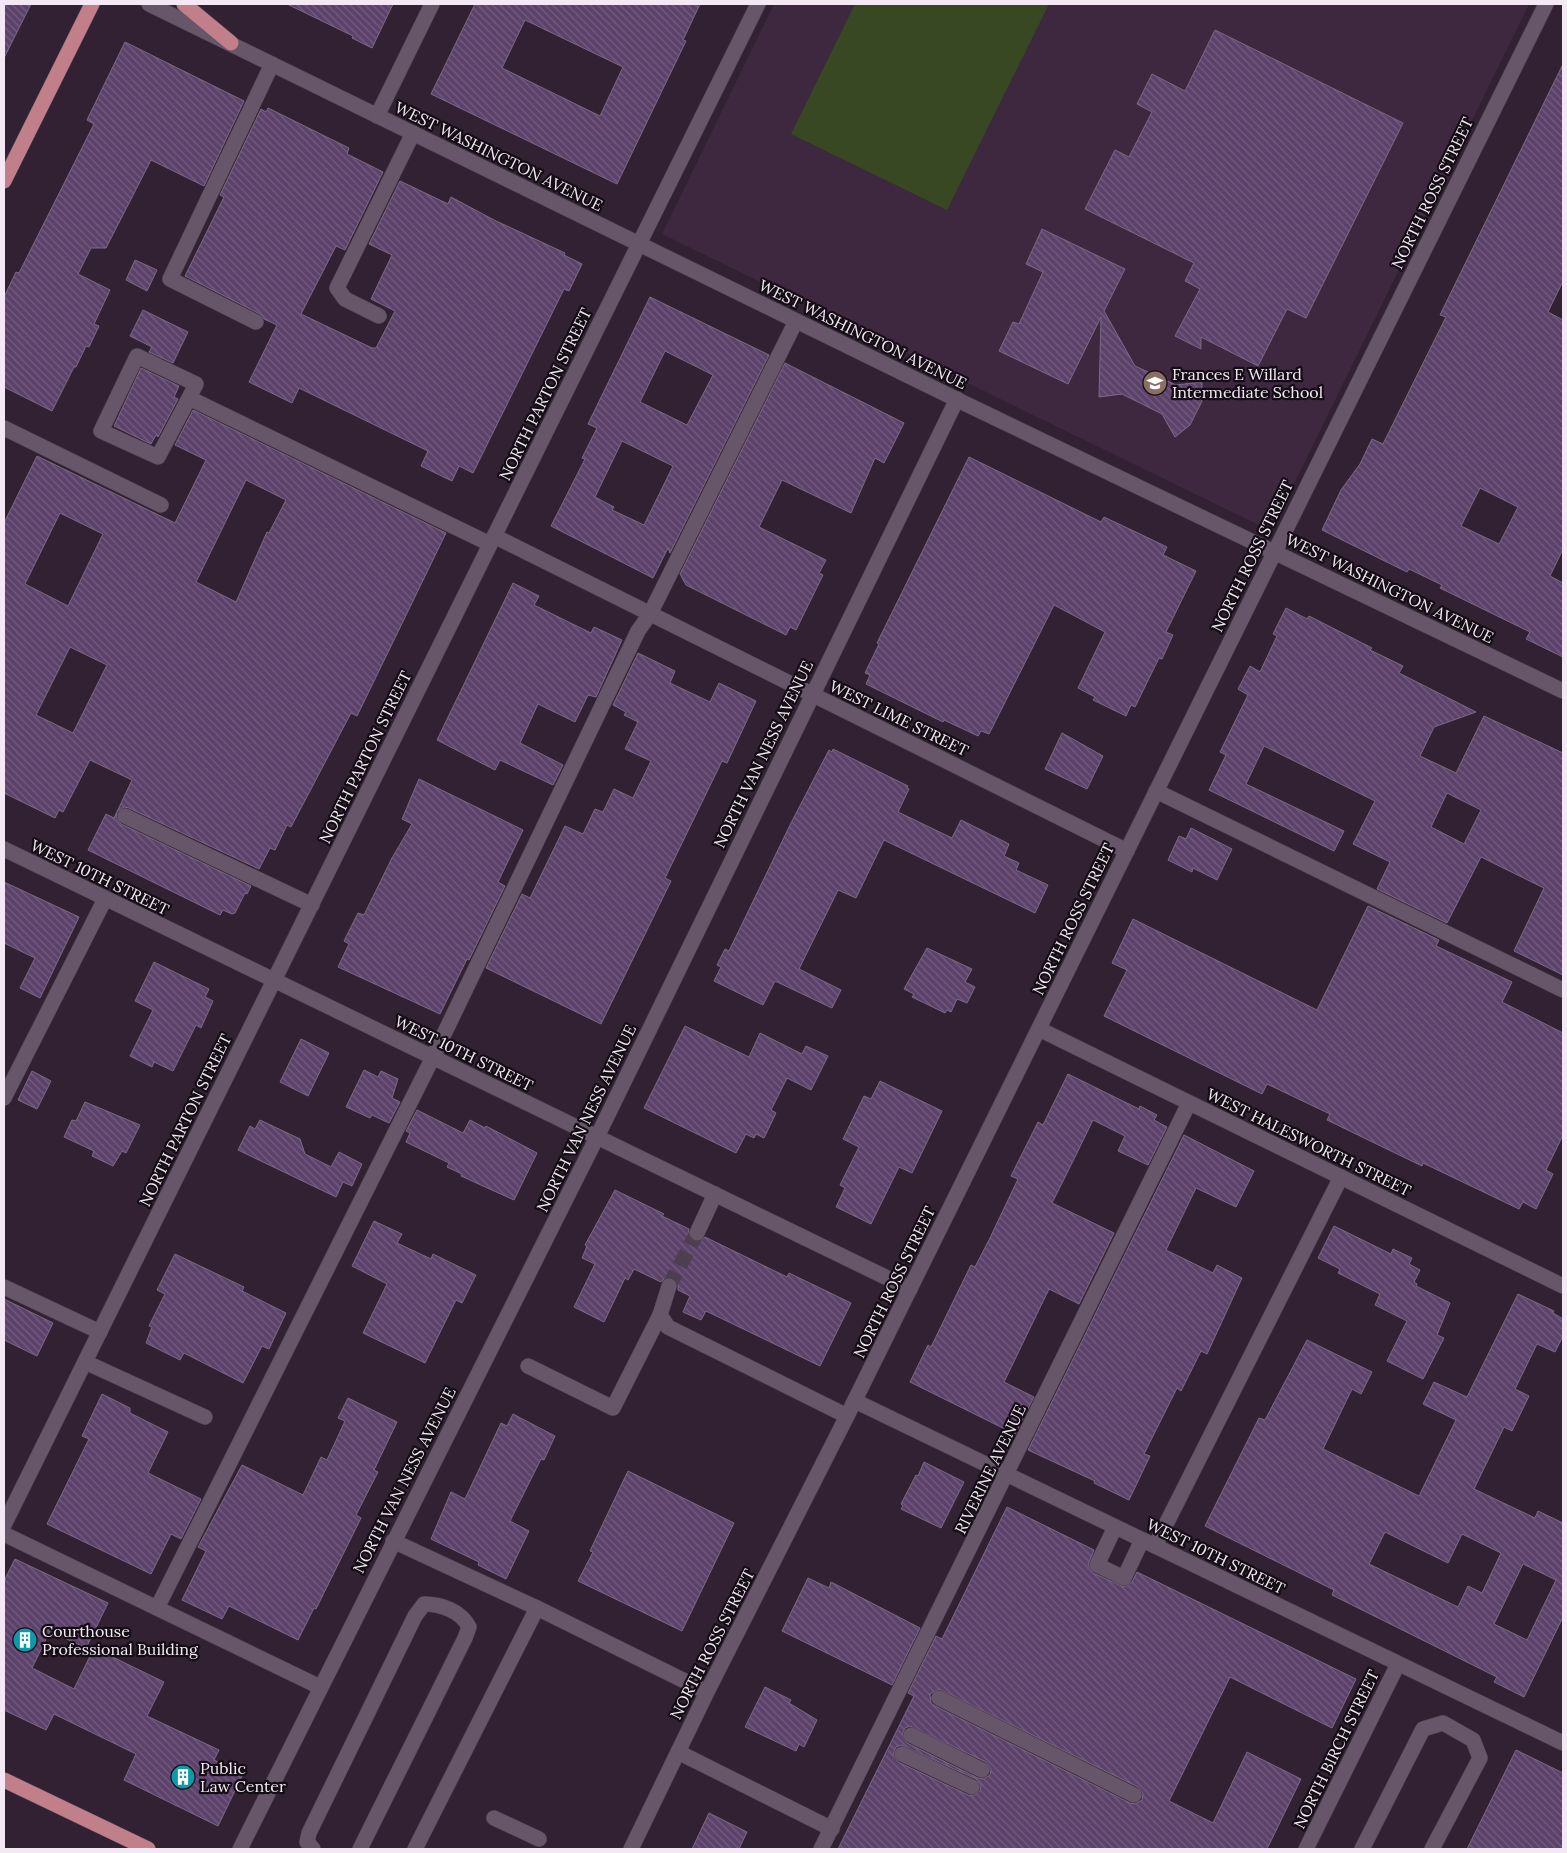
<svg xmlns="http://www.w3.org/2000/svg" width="1567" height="1853" viewBox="0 0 1567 1853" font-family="Lora,serif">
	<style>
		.built { fill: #3d2840 }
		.grass { fill: #374823 }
		.building { fill: url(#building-back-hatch); stroke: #7a6b83; fill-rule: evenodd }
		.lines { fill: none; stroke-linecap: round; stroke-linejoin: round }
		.minor-tunnel { stroke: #4e3f50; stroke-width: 15; stroke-dasharray: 15 8; stroke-linecap: butt }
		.minor-casing { stroke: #4d3f4f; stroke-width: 16 }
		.major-casing { stroke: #4d3f4f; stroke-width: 16 }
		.minor { stroke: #67556a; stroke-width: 15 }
		.major { stroke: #c17f89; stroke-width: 15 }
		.labels { text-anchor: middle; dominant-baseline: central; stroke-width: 4.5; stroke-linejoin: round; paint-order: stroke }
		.street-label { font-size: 16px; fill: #f3e8f4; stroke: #150d16 }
		.poi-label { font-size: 16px; fill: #f3e8f4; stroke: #150d16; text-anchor: start }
	</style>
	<defs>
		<pattern id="building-back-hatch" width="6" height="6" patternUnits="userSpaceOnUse" patternTransform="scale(1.25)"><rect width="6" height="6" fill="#5c426a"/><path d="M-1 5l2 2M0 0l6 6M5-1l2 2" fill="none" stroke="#745d80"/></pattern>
	</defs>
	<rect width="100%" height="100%" fill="#312133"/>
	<path class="built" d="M774 4H1529L1271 531 662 234Z"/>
	<path class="grass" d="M855 4H1049L947 210 791 134Z"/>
	<g class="building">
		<path d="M4 4H31L4 58Z"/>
		<path d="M287 4H393L372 48 352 38 353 36Z"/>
		<path d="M475 4H700L683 40 686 41 617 184 431 94ZM525 20 623 67 600 116 502 68Z"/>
		<path d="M1215 30 1403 123 1306 318 1287 309 1258 366 1201 337V349L1175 336 1200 289 1185 281 1194 263 1085 209 1115 150 1129 157 1152 112 1137 104 1152 74 1185 91Z"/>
		<path d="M125 42 244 101 204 186 151 160 106 248H91L78 274 110 290 94 324 99 326 89 347 86 346 76 367H74L52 411 4 387V297L16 272 19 273 94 124 87 120Z"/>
		<path d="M1563 64V281L1548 312 1563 320V549L1550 576 1563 583V657L1526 639 1530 632 1440 588 1442 585 1409 569 1407 572 1322 530 1341 490 1360 464 1372 439 1383 444 1446 317 1440 315ZM1480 488 1518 507 1499 544 1461 526Z"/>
		<path d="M268 108 349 148 347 154 383 172 345 250 336 246 301 314 372 348H376L395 311 371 299 392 255 369 244 400 181 448 204 451 197 494 220 565 253 564 255 582 264 569 291 564 289 473 473 459 466 452 481 421 466 428 451 299 388 292 403 249 382 277 325 264 319 260 314 185 276 224 197 220 195 261 109 266 112Z"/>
		<path d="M1042 229 1125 269 1104 311 1135 366 1176 385 1202 382V401L1190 425 1175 437 1162 414 1122 394 1099 397 1101 317 1068 384 999 351 1013 322 1019 324 1043 272 1026 264Z"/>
		<path d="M135 260 157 270 147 291 126 280Z"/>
		<path d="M650 297 769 355 670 553 668 548 653 578 551 526 585 459 582 458 597 428 588 424ZM665 351 713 375 687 425 640 402ZM622 441 673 466 644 525 612 510 614 507 595 497Z"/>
		<path d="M143 310 188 332 173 363 149 352 152 347 130 336Z"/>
		<path d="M785 363 904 423 884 463 875 458 851 513 782 480 759 527 826 560 819 573 823 575 796 630 790 627 786 635 686 585 680 574Z"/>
		<path d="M141 368 179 386 174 397 178 399 158 437 156 435 151 444 114 426Z"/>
		<path d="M193 410 446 533 357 716 351 713 291 827 287 825 275 850 270 848 259 869 129 808 124 807 117 812 116 817 121 824 251 886 247 894 245 893 235 913 232 914 223 910 220 915 88 850 106 814 114 818 132 780 90 760 63 812 59 810 55 818 4 793V523L37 456 175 523 206 460 175 445ZM246 480 286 500 269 533 267 532 236 602 196 582ZM60 513 103 534 68 606 25 584ZM70 647 107 665 73 733 36 715Z"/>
		<path d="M969 457 1101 522 1104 517 1140 534 1167 547 1163 555 1196 571 1166 632 1173 635 1162 659 1159 658 1135 707 1131 705 1126 716 1093 700 1095 697 1078 688 1105 632 1054 605 989 734 981 731 978 736 944 720 943 722 866 684 870 675 865 673 879 644 877 643Z"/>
		<path d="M513 583 539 596 534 605 591 633 594 627 622 640 596 697 588 695 575 722 538 704 520 743 563 765 553 785 500 760 495 770 437 740Z"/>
		<path d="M1286 608 1307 619 1309 616 1372 648 1370 650 1403 666 1399 673 1476 712 1434 727 1420 756 1456 773 1484 716 1563 753V975L1514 951 1544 888 1481 857 1447 923 1377 889 1390 862 1353 844 1375 801 1264 746 1246 784 1344 831 1334 851 1209 790 1226 755 1220 752 1248 695 1238 689 1250 666 1260 672 1277 636 1273 634ZM1447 793 1481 810 1464 844 1431 827Z"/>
		<path d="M638 653 675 671 670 683 710 702 719 683 756 701 727 763 722 761 665 878 671 881 601 1024 486 968 522 894 530 898 565 826 583 834 595 809 603 812 614 789 633 798 651 761 625 749 638 722 624 715 626 712 613 705Z"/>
		<path d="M1062 733 1103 756 1087 789 1045 769Z"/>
		<path d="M833 749 908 786 907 788 909 789 898 812 952 838 961 820 1009 844 1004 856 1019 863 1016 870 1048 885 1035 913 884 840 856 898 838 890 799 969 841 990 832 1008 775 981 763 1005 714 981 721 967 717 965 725 949 729 951 791 823 829 750 832 752Z"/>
		<path d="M419 779 523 830 498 882 505 886 469 960 467 959 440 1014 338 967 349 944 344 941 358 913 364 915 392 858 412 824 402 819Z"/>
		<path d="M1191 828 1232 849 1217 880 1193 868 1192 872 1168 860 1179 836 1186 839Z"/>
		<path d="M4 882 79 917 40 998 20 988 35 958 4 943Z"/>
		<path d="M1368 906 1439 940 1436 946 1512 982 1502 1002 1563 1033V1135L1546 1170 1553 1174 1536 1209 1523 1202 1519 1209 1423 1163 1422 1166 1327 1120 1330 1114 1267 1084 1262 1094 1104 1016 1127 970 1112 963 1133 919 1317 1010Z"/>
		<path d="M927 948 972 969 965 982 975 987 967 1003 957 999 951 1012 947 1010 945 1013 912 997 914 994 904 989Z"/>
		<path d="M154 962 209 989 205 997 213 1001 201 1028 196 1025 173 1071 154 1062 152 1067 130 1056 153 1010 135 1001Z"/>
		<path d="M685 1026 749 1057 760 1033 802 1054 806 1046 828 1056 811 1090 787 1078 771 1110 776 1113 764 1138 756 1134 754 1138 746 1134 736 1153 644 1108Z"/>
		<path d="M301 1039 329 1053 308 1096 280 1082Z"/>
		<path d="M364 1070 378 1077 381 1071 398 1079 392 1098 400 1102 389 1123 372 1115 370 1118 346 1107Z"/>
		<path d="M32 1071 51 1081 37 1109 18 1100Z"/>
		<path d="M1068 1074 1139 1109 1140 1106 1157 1115 1154 1120 1167 1127 1148 1165 1118 1151 1125 1136 1093 1120 1073 1161 1052 1203 1114 1233 1079 1304 1049 1289 1004 1382 1034 1397 1015 1434 910 1382 928 1345 931 1347 971 1265 975 1267 989 1240 1018 1179 1011 1176 1038 1122 1043 1125Z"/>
		<path d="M880 1081 942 1111 912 1173 899 1167 871 1224 836 1207 845 1188 840 1185 859 1147 843 1139 864 1096 871 1099Z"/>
		<path d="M85 1102 140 1125 126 1153 122 1151 113 1166 92 1156 94 1151 64 1137 72 1120 76 1121Z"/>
		<path d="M417 1110 463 1133 470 1120 485 1128 486 1126 537 1153 514 1200 461 1176 462 1174 447 1167 449 1163 406 1142 410 1133 406 1131Z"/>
		<path d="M260 1120 300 1139 305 1154 331 1167 339 1152 362 1164 352 1186 343 1182 336 1197 238 1150 250 1126 255 1129Z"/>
		<path d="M1184 1135 1254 1171 1236 1207 1196 1188 1166 1250 1213 1273 1217 1265 1242 1278 1207 1354 1201 1351 1181 1391 1177 1388 1144 1454 1150 1456 1129 1500 1094 1483 1095 1481 1028 1450Z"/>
		<path d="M615 1190 664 1214 662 1216 689 1229 688 1234 693 1241 698 1242 705 1237 787 1277 789 1273 851 1303 820 1366 706 1311 701 1320 683 1312 690 1296 678 1290V1283L671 1277H666L661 1282 634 1269 628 1280 625 1278 604 1322 574 1307 595 1264 582 1258 587 1246 585 1245Z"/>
		<path d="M374 1221 402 1234 397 1243 431 1259 433 1254 476 1275 462 1303 456 1300 425 1363 363 1333 387 1284 352 1266Z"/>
		<path d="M1334 1226 1391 1254 1393 1249 1412 1258 1409 1264 1420 1270 1414 1282 1417 1284 1416 1286 1450 1303 1437 1335 1444 1338 1423 1379 1387 1361 1407 1321 1375 1305 1380 1294 1338 1273 1340 1269 1318 1258Z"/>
		<path d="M175 1254 244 1287 242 1291 286 1313 269 1349 262 1346 243 1383 184 1353 180 1360 146 1343 152 1327 149 1326 165 1294 157 1290Z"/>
		<path d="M1518 1294 1554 1311 1553 1313 1563 1319V1336L1555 1352 1537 1344 1515 1389 1529 1396 1512 1431 1504 1427 1474 1489 1535 1518 1538 1511 1563 1523V1617L1524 1697 1494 1682 1497 1677 1332 1595 1334 1590 1205 1526 1259 1418 1265 1420 1307 1340 1372 1372 1361 1394 1352 1389 1323 1449 1419 1496 1456 1420 1423 1404 1434 1382 1467 1397ZM1385 1532 1448 1563 1462 1534 1501 1553 1482 1593 1468 1586 1458 1607 1369 1564ZM1523 1564 1556 1580 1527 1640 1494 1624Z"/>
		<path d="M4 1299 53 1323 37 1356 4 1340Z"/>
		<path d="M102 1394 130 1408V1413L168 1432 148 1473 201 1499 181 1539 171 1534 151 1574 47 1524 89 1439 82 1436Z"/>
		<path d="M348 1398 397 1422 374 1470 378 1472 356 1515 361 1518 316 1609 314 1608 298 1640 229 1606 222 1619 182 1600 206 1551 198 1547 242 1465 303 1495 321 1457 327 1460 345 1421 338 1418Z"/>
		<path d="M513 1414 555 1436 544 1460 541 1459 510 1521 529 1531 506 1579 478 1565 479 1562 431 1539 451 1492 465 1499 501 1423 507 1426Z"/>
		<path d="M924 1462 964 1482 941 1528 901 1509 903 1506 901 1504 916 1475 918 1476Z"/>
		<path d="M628 1471 734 1523 682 1631 578 1581 593 1552 590 1551Z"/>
		<path d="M1007 1507 1094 1550 1088 1565 1093 1573 1124 1587 1132 1582 1137 1572 1356 1679 1332 1728 1230 1677 1169 1801 1213 1823 1247 1752 1301 1779 1267 1849H838L914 1696 908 1693 936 1636 942 1639ZM939 1689 1138 1787 1143 1794 1142 1800 1135 1804 1130 1803 935 1706 931 1703 930 1694ZM910 1726 986 1762 991 1769 990 1775 983 1779 978 1778 907 1743 902 1735 905 1728ZM901 1745 976 1779 981 1786 980 1791 973 1796 968 1795 898 1762 893 1754 896 1747Z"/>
		<path d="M15 1559 108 1603 86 1648 50 1631 32 1668 74 1689 94 1648 164 1682 147 1716 219 1750 214 1760 243 1774 218 1826 124 1780 136 1754 54 1714 46 1730 4 1710V1581Z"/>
		<path d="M808 1578 829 1588 831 1582 920 1628 892 1685 782 1631Z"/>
		<path d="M765 1687 791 1700 789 1703 817 1720 804 1747 799 1744 796 1751 745 1727Z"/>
		<path d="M1516 1750 1563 1773V1849H1467Z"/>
		<path d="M709 1813 747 1832 739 1849H692Z"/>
	</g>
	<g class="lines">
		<path class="minor-tunnel" d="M669 1286 697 1233"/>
		<defs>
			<g id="minor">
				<path d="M149 4 966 404 1563 691"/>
				<path d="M377 116 432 4"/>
				<path d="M379 316 345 299 337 288 413 133"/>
				<path d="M256 322 170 279 272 64"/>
				<path d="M189 398 196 384 137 356 101 431 158 457 189 398 490 544"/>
				<path d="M4 428 161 505"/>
				<path d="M494 536 1127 851"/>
				<path d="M1156 791 1563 990"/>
				<path d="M125 816 312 905"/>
				<path d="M4 849 910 1289"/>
				<path d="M1039 1029 1563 1286"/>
				<path d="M4 1098 105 899"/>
				<path d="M697 1233 715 1194"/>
				<path d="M669 1286 660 1315 668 1327 847 1416"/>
				<path d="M4 1287 100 1332"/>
				<path d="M85 1362 205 1417"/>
				<path d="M528 1366 613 1408 660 1315"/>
				<path d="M855 1401 1563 1743"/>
				<path d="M4 1525 758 4"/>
				<path d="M1115 1527 1097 1565 1124 1578 1142 1540"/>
				<path d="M4 1534 320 1687"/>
				<path d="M393 1541 537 1608 707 1692"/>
				<path d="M1155 1546 1341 1177"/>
				<path d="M157 1608 433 1057 638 631 650 614 796 321"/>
				<path d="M939 1698 1134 1795"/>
				<path d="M911 1735 982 1770"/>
				<path d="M678 1752 832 1829"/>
				<path d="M902 1754 972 1787"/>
				<path d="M494 1818 539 1839"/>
				<path d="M240 1849 597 1137 957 399"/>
				<path d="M313 1849 307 1842 309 1833 415 1616 424 1604C441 1604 461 1611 469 1627L465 1638 360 1849"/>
				<path d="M415 1849 537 1608"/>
				<path d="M631 1849 707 1692 847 1416 1546 4"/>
				<path d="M821 1849 1189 1103"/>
				<path d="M1306 1849 1398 1664"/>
				<path d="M1362 1849 1423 1729 1443 1723 1473 1740 1480 1758 1432 1849"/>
			</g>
			<g id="major">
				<path d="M184 4 231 43"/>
				<path d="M4 181 92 4"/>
				<path d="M4 1780 148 1849"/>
			</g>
		</defs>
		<use href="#minor" class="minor-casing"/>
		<use href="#major" class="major-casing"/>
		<use href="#minor" class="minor"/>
		<use href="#major" class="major"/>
	</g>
	<defs>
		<symbol id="school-disc" viewBox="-11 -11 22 22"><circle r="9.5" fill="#8d6e63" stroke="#150d16"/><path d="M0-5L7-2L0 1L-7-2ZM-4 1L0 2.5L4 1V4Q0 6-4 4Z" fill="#fff"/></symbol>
		<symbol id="building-disc" viewBox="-11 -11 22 22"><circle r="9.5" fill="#0f9aa8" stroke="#150d16"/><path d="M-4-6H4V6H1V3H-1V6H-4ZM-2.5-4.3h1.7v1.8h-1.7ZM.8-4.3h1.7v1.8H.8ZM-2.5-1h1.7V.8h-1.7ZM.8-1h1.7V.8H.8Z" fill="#fff"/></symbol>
	</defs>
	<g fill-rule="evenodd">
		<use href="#school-disc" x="1141" y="369" width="28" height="28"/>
		<use href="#building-disc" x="11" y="1626" width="28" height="28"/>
		<use href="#building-disc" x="169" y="1763" width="28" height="28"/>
	</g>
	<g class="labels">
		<g class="street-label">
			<text transform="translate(499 156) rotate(26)">WEST WASHINGTON AVENUE</text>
			<text transform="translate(1432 193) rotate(-64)">NORTH ROSS STREET</text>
			<text transform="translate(863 334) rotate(26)">WEST WASHINGTON AVENUE</text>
			<text transform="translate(545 394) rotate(-64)">NORTH PARTON STREET</text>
			<text transform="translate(1252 556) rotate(-64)">NORTH ROSS STREET</text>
			<text transform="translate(1390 588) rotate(26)">WEST WASHINGTON AVENUE</text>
			<text transform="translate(899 718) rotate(26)">WEST LIME STREET</text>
			<text transform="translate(763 754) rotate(-64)">NORTH VAN NESS AVENUE</text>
			<text transform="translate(365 757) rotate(-64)">NORTH PARTON STREET</text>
			<text transform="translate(100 877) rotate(26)">WEST 10TH STREET</text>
			<text transform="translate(1073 919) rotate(-64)">NORTH ROSS STREET</text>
			<text transform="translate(464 1053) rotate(26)">WEST 10TH STREET</text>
			<text transform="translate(586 1118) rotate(-64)">NORTH VAN NESS AVENUE</text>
			<text transform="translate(185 1120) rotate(-64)">NORTH PARTON STREET</text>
			<text transform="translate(1309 1142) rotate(26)">WEST HALESWORTH STREET</text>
			<text transform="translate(894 1282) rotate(-64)">NORTH ROSS STREET</text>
			<text transform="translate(990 1469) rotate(-64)">RIVERINE AVENUE</text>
			<text transform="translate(404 1480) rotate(-63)">NORTH VAN NESS AVENUE</text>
			<text transform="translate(1216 1556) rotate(26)">WEST 10TH STREET</text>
			<text transform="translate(712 1644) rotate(-63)">NORTH ROSS STREET</text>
			<text transform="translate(1336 1749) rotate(-64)">NORTH BIRCH STREET</text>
		</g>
		<g class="poi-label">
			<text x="1172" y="374">Frances E Willard<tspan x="1172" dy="18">Intermediate School</tspan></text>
			<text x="42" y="1631">Courthouse<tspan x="42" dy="18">Professional Building</tspan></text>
			<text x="200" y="1768">Public<tspan x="200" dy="18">Law Center</tspan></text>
		</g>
	</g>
	<rect width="1567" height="1853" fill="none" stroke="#f3e8f4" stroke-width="10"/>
</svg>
